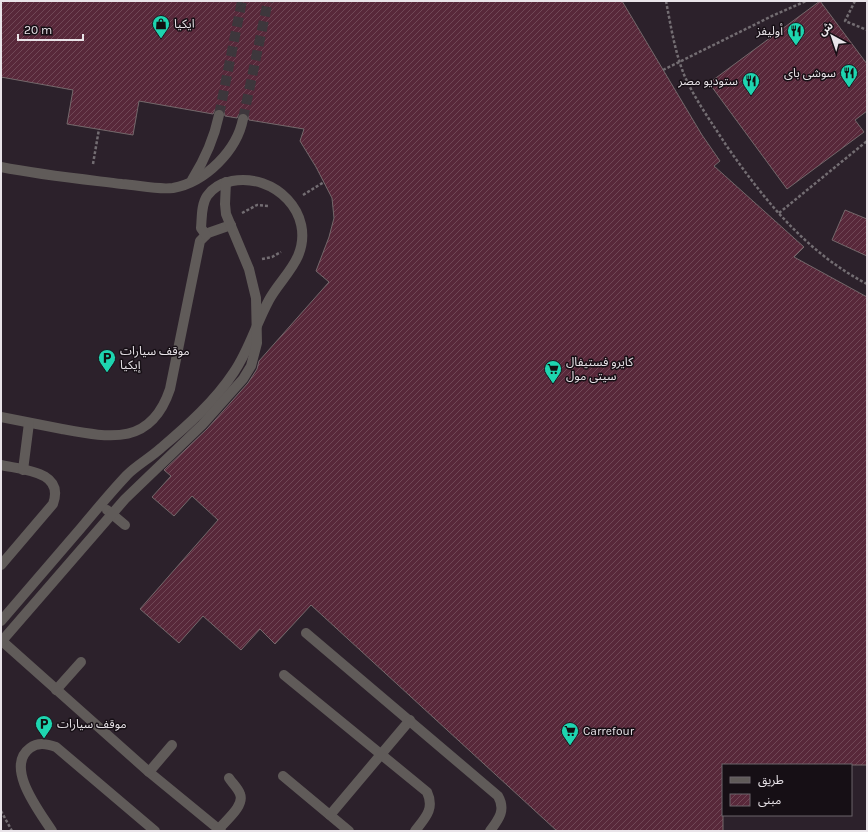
<svg xmlns="http://www.w3.org/2000/svg" width="868" height="832" viewBox="0 0 868 832" font-family="Karla,'Noto Sans Arabic',sans-serif">
	<style>
		.built { fill: #2c212b; fill-rule: evenodd }
		.building { fill: url(#building-hatch); stroke: #74686b }
		.lines { fill: none; stroke-linecap: round; stroke-linejoin: round }
		.minor-tunnel { stroke: #3d373c; stroke-width: 10; stroke-dasharray: 10 5; stroke-linecap: butt }
		.path { stroke: #736d72; stroke-width: 2.5; stroke-dasharray: 3 2; stroke-linecap: butt }
		.minor { stroke: #605b59; stroke-width: 10 }
		.labels { text-anchor: middle; dominant-baseline: central; stroke-width: 3; stroke-linejoin: round; paint-order: stroke }
		.poi-label { font-size: 12px; fill: #e9e4e9; stroke: #160f15; text-anchor: start }
	</style>
	<defs>
		<pattern id="building-hatch" width="6" height="6" patternUnits="userSpaceOnUse"><rect width="6" height="6" fill="#58283a"/><path d="M-1 1l2-2M0 6l6-6M5 7l2-2" fill="none" stroke="#704756"/></pattern>
	</defs>
	<rect width="100%" height="100%" fill="#1f181e"/>
	<path class="built" d="M1 1H867V831H1ZM723 765H851V815H723Z"/>
	<g class="building">
		<path d="M1 1H622L702 135 720 161 714 166 804 247 794 257 867 297V765H723V831H557L311 605 275 644 260 629 241 650 203 616 179 643 140 609 218 520 192 496 174 516 152 497 171 476 164 470 207 429 248 383 257 369 259 361 329 282 316 271 329 237 334 218 332 198 316 167 300 141 304 129 249 120 248 115 244 113 239 114 237 118 225 116 224 111 220 109 215 110 213 114 139 101 133 135 67 124 73 90 1 77Z"/>
		<path d="M820 1 867 64V111L855 120 864 132 787 189 709 83Z"/>
		<path d="M845 210 867 219V256L832 240Z"/>
	</g>
	<g class="lines">
		<g class="minor-tunnel">
			<path d="M219 115 242 1"/>
			<path d="M243 119 268 1"/>
		</g>
		<g class="path">
			<path d="M666 1C671 27 675 53 685 77 696 101 712 123 726 145 765 201 806 252 867 284"/>
			<path d="M855 1 845 21 867 30"/>
			<path d="M663 70 772 16 806 1"/>
			<path d="M93 164 99 129"/>
			<path d="M303 195 324 182"/>
			<path d="M242 213 257 205 268 206"/>
			<path d="M779 213 867 141"/>
			<path d="M262 259 272 257 281 252"/>
			<path d="M1 811 12 831"/>
		</g>
		<g class="minor">
			<path d="M1 167C41 175 81 179 122 184 138 185 157 190 173 188 206 182 237 150 243 119"/>
			<path d="M192 180C205 159 214 139 219 115"/>
			<path d="M1 417C21 421 42 425 62 429 111 438 151 446 170 389L200 241 208 233 231 225"/>
			<path d="M1 465C23 470 65 471 53 504L1 565"/>
			<path d="M23 470 29 423"/>
			<path d="M107 510 125 525"/>
			<path d="M1 621C28 590 54 559 81 528 96 510 111 492 127 475 137 465 150 458 161 448 187 426 215 401 234 372 249 350 256 324 269 300 277 285 291 272 298 256 316 213 274 173 232 181 222 183 213 187 207 196 201 205 202 218 201 228L206 235"/>
			<path d="M306 633 498 796C506 810 499 819 490 831"/>
			<path d="M2 641 149 772 221 831"/>
			<path d="M1 642 125 499 202 425 243 379 251 366 257 343 256 298 249 269 226 214 225 204 226 182"/>
			<path d="M284 675 427 792C435 809 425 818 415 831"/>
			<path d="M56 690 81 662"/>
			<path d="M149 772 172 745"/>
			<path d="M283 776 349 831"/>
			<path d="M330 815 410 720"/>
			<path d="M219 829C225 821 245 806 240 794 238 788 232 783 229 778"/>
			<path d="M52 831C40 812 4 767 30 748 38 742 47 744 56 747L155 831"/>
		</g>
	</g>
	<defs>
		<symbol id="shop-pin" viewBox="-11 -11 22 30"><path d="M0 17L-7.5 6A9.5 9.5 0 1 1 7.5 6Z" fill="#1ed5b0" stroke="#160f15"/><path d="M-5-2.5h2.3a2.7 3.5 0 0 1 5.4 0H5L5.5 6h-11ZM-1.5-2.5h3a1.5 2.3 0 0 0-3 0Z" fill="#111"/></symbol>
		<symbol id="restaurant-pin" viewBox="-11 -11 22 30"><path d="M0 17L-7.5 6A9.5 9.5 0 1 1 7.5 6Z" fill="#1ed5b0" stroke="#160f15"/><path d="M-5-6h1v4h1v-4h1v4h1v-4h1v5L-1.5 .5V6h-2V.5L-5-1ZM5-6V6H3V1.5H1.5Q1.5-4 5-6Z" fill="#111"/></symbol>
		<symbol id="parking-pin" viewBox="-11 -11 22 30"><path d="M0 17L-7.5 6A9.5 9.5 0 1 1 7.5 6Z" fill="#1ed5b0" stroke="#160f15"/><path d="M-3.5-5.5H1a3.5 3.5 0 0 1 0 7H-1V5.5H-3.5ZM-1-3.4V-.6H.8a1.4 1.4 0 0 0 0-2.8Z" fill="#111"/></symbol>
		<symbol id="supermarket-pin" viewBox="-11 -11 22 30"><path d="M0 17L-7.5 6A9.5 9.5 0 1 1 7.5 6Z" fill="#1ed5b0" stroke="#160f15"/><path d="M-6-5.5h2.5l.6 2H6L4.5 2H-2.5L-4.4-4H-6ZM-1.5 3.2a1.3 1.3 0 1 0 .1 0ZM3 3.2a1.3 1.3 0 1 0 .1 0Z" fill="#111"/></symbol>
	</defs>
	<g fill-rule="evenodd">
		<use href="#shop-pin" x="151" y="14" width="20" height="27"/>
		<use href="#restaurant-pin" x="786" y="21" width="20" height="27"/>
		<use href="#restaurant-pin" x="839" y="63" width="20" height="27"/>
		<use href="#restaurant-pin" x="741" y="71" width="20" height="27"/>
		<use href="#parking-pin" x="97" y="348" width="20" height="27"/>
		<use href="#supermarket-pin" x="543" y="359" width="20" height="27"/>
		<use href="#parking-pin" x="34" y="714" width="20" height="27"/>
		<use href="#supermarket-pin" x="560" y="721" width="20" height="27"/>
	</g>
	<g class="labels">
		<g class="poi-label">
			<text x="174" y="24">ايكيا</text>
			<text x="783" y="31" text-anchor="end">أوليفز</text>
			<text x="836" y="73" text-anchor="end">سوشى باى</text>
			<text x="738" y="81" text-anchor="end">ستوديو مصر</text>
			<text x="120" y="351">موقف سيارات<tspan x="120" dy="14">إيكيا</tspan></text>
			<text x="566" y="362">كايرو فستيفال<tspan x="566" dy="14">سيتى مول</tspan></text>
			<text x="57" y="724">موقف سيارات</text>
			<text x="583" y="731">Carrefour</text>
		</g>
	</g>
	<rect width="868" height="832" fill="none" stroke="#e9e4e9" stroke-width="4"/>
	<rect x="722" y="764" width="130" height="52" fill="#160f15" stroke="#6a646a"/>
	<rect x="730" y="777" width="20" height="6" fill="#605b59" stroke="#6a646a"/>
	<text x="758" y="784" font-size="12" fill="#e9e4e9">طريق</text>
	<rect x="730" y="794" width="20" height="12" fill="url(#building-hatch)" stroke="#6a646a"/>
	<text x="758" y="804" font-size="12" fill="#e9e4e9">مبنى</text>
	<g transform="translate(832 36) rotate(320)" stroke="#160f15" stroke-width="3" paint-order="stroke">
	<path d="M0-3L7 15L0 10L-7 15Z" fill="#e9e4e9"/>
	<text y="-6" font-size="11" font-weight="bold" text-anchor="middle" fill="#e9e4e9">ش</text>
	</g>
	<path d="M18 34v6h65v-6" fill="none" stroke="#e9e4e9" stroke-width="2"/>
	<text x="24" y="34" font-size="12" fill="#e9e4e9" stroke="#160f15" stroke-width="3" paint-order="stroke">20 m</text>
</svg>
